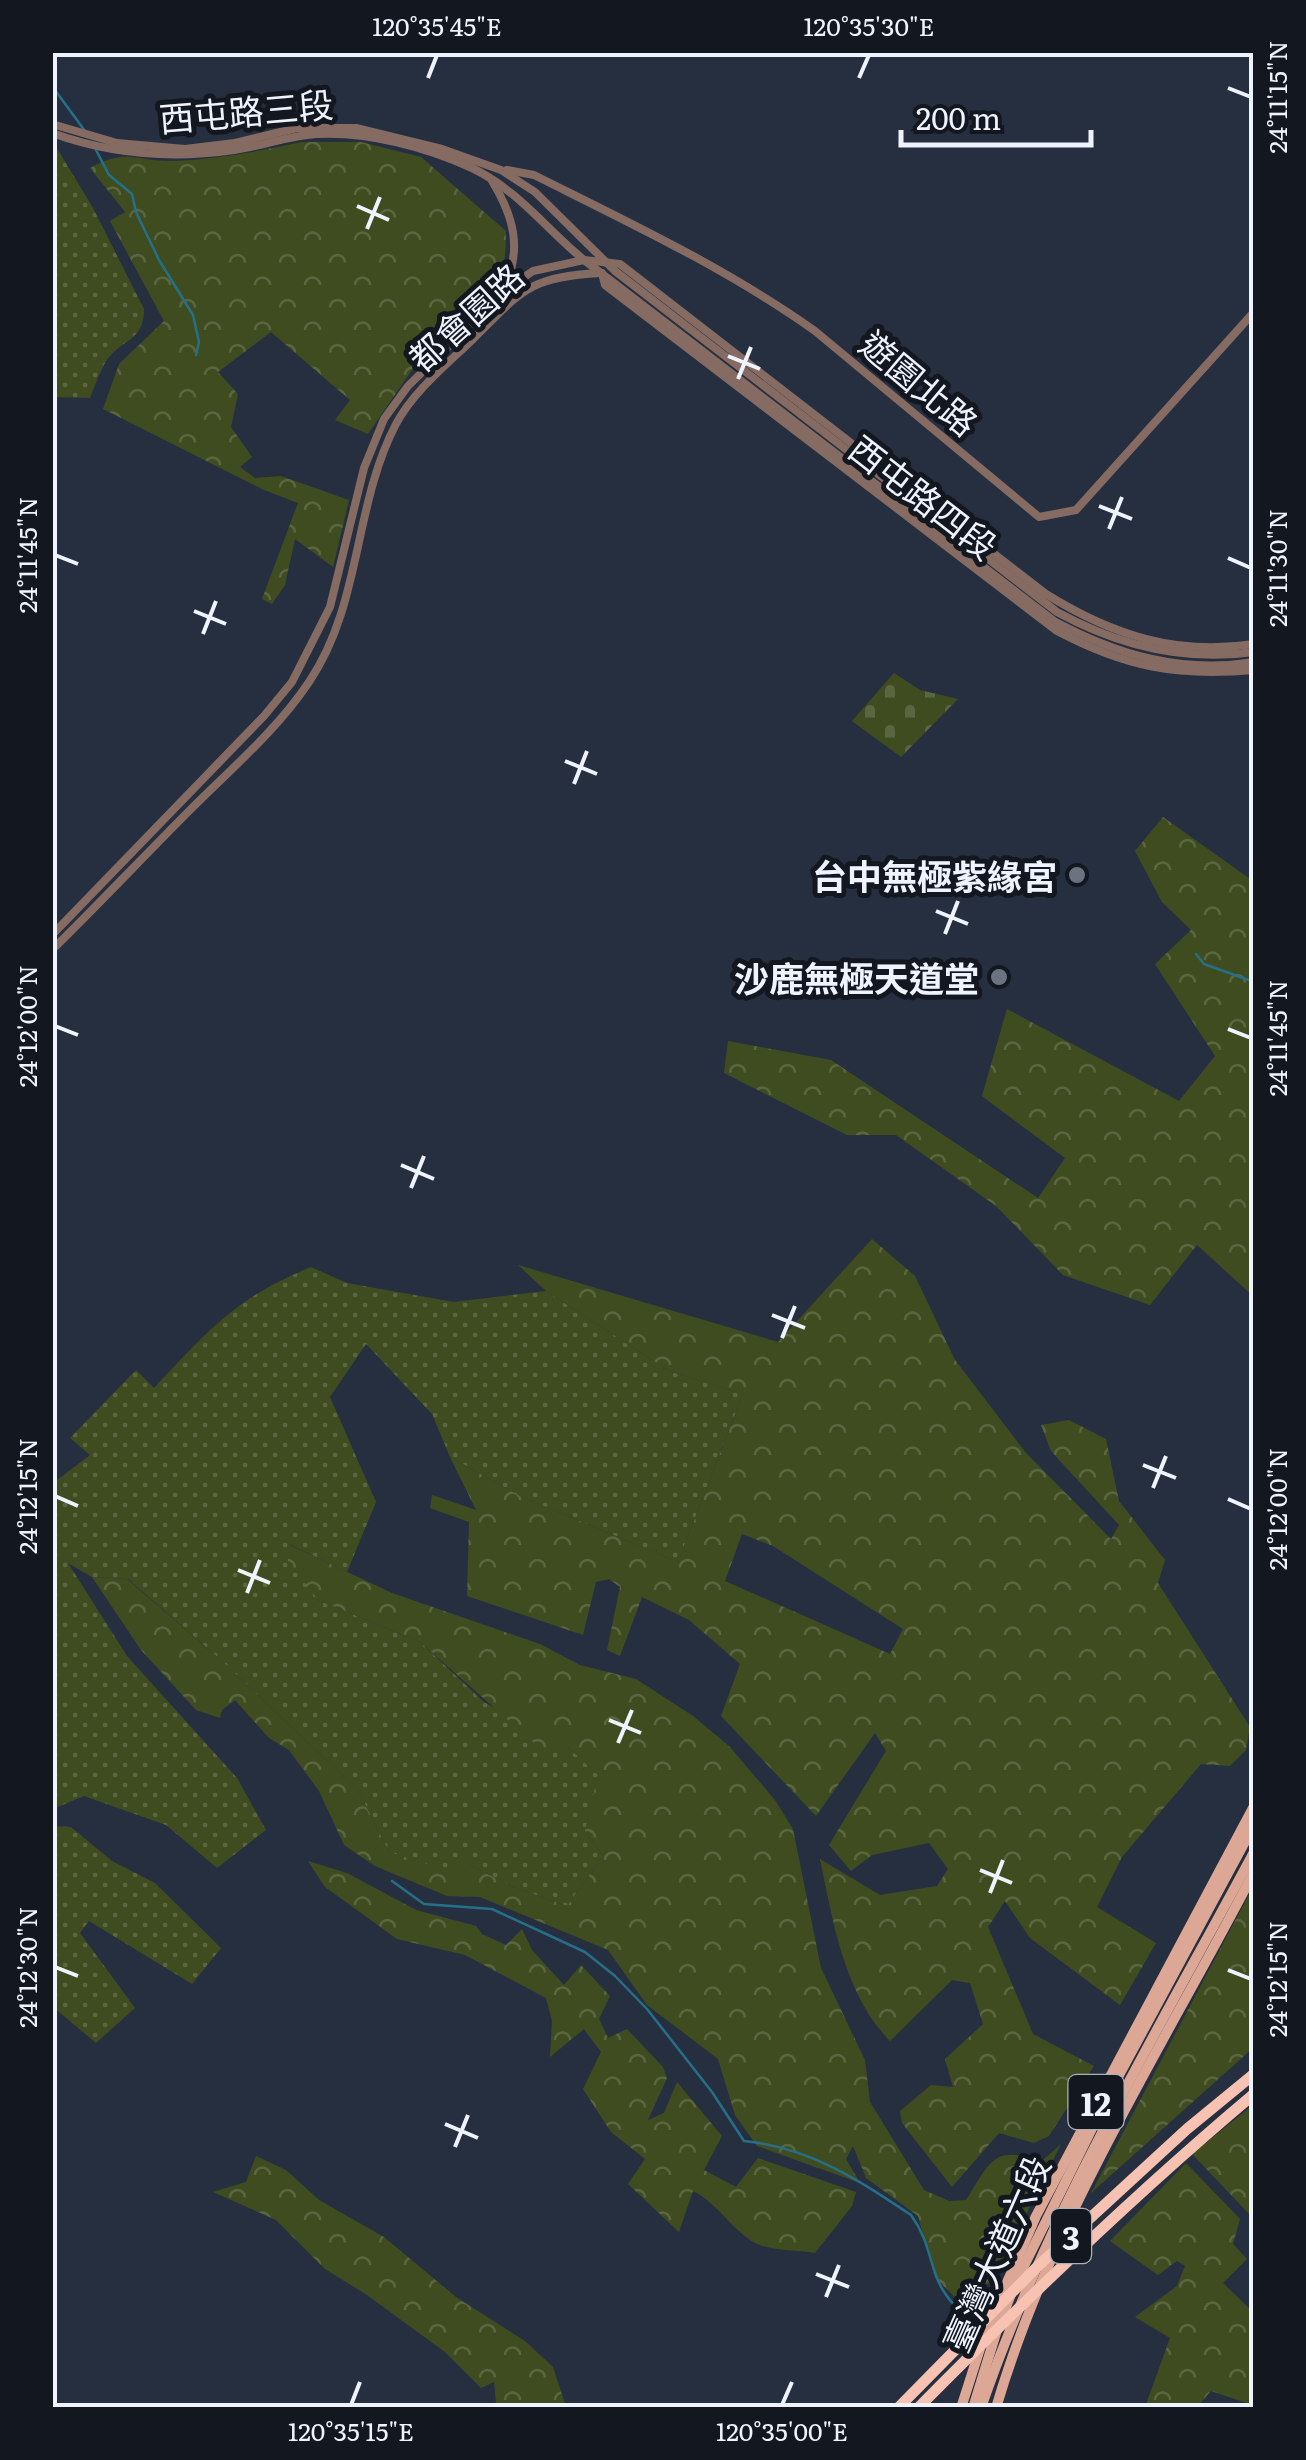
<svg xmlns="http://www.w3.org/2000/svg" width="1306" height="2460" viewBox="0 0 1306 2460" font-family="Literata,'Noto Sans TC',serif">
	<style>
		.grass { fill: url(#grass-dots) }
		.forest { fill: url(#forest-crowns); fill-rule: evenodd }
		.cemetery { fill: url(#cemetery-stones) }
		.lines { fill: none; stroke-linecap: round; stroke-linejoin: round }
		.stream { stroke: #266f89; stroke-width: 2.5 }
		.minor { stroke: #866b63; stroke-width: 8 }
		.major { stroke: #dda796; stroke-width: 10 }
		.highway-bridge { stroke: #f7c2b2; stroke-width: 11 }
		.ticks { fill: none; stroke: #eff3fd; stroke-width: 4 }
		.worship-dot { fill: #6b7280; stroke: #13171f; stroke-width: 4 }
		.labels { text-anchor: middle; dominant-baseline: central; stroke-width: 10; stroke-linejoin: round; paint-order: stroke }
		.shield { fill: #13171f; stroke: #adb1ba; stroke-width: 2.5 }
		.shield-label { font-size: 32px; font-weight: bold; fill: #eff3fd }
		.street-label { font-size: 35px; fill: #eff3fd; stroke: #13171f }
		.poi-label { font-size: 35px; font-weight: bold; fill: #eff3fd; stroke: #13171f; text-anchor: end }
		.neatline { fill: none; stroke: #eff3fd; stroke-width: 4 }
		.ticks-label { font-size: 25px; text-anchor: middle; fill: #eff3fd }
	</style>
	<defs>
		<pattern id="grass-dots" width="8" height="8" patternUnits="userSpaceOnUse" patternTransform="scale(2.5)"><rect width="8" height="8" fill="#3f4c20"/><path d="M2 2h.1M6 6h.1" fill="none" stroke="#5b6641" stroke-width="1.8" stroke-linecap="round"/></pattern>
		<pattern id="forest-crowns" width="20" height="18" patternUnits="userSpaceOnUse" patternTransform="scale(2.5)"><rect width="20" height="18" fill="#3f4c20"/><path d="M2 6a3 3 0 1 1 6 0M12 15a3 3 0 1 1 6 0" fill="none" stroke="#5b6641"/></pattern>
		<pattern id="cemetery-stones" width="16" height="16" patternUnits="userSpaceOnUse" patternTransform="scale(2.5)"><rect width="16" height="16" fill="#3f4c20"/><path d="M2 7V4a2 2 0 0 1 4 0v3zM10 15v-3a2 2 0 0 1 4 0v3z" fill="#5b6641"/></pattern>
	</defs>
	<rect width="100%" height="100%" fill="#262f40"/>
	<g class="grass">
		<path d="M52 140 93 208 144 309C144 342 122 338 107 360 100 370 95 386 90 398L53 397Z"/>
		<path d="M311 1267 347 1283 454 1302 546 1291 669 1371 743 1394 678 1562 522 1497 450 1457 432 1414 366 1344 330 1397 376 1502 347 1572 289 1544 318 1600 420 1642 484 1702 568 1747 599 1775 585 1831 603 1856 567 1906 513 1887 464 1862 460 1875 389 1852 358 1790 223 1662 128 1579 92 1577 68 1563 127 1656 237 1778 266 1830 217 1868 166 1825 84 1796 53 1809 52 1484 90 1455 70 1438 136 1370 154 1388C209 1330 235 1298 311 1267Z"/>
		<path d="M52 1826 71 1827 112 1861 155 1883 221 1948 192 1984 89 1921 80 1933 135 2008 96 2043 53 2007Z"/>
	</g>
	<g class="forest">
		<path d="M302 142H361L421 157 506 231C506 257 504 278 488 299L414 367 368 434 335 420 350 400 271 332 218 372 238 394 231 427 252 457 240 467 255 478 281 476 349 500 333 567 295 539 285 585 272 604 262 599 298 503 264 490 103 409 119 364 164 321 110 221 125 212 90 168C129 147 135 162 175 161 218 159 260 151 302 142Z"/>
		<path d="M1163 817 1253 881V1296L1197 1245 1150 1305 1063 1275 996 1206 896 1135H847L724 1073 728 1041 831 1060 1038 1198 1065 1158 982 1096 1007 1009 1179 1101 1215 1056 1155 964 1191 930 1162 902 1135 851Z"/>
		<path d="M872 1239 915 1276 955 1360 1026 1453 1111 1539 1119 1525 1051 1451 1041 1425 1069 1420 1106 1439 1119 1501 1165 1560 1158 1583 1250 1727 1246 1750 1230 1766 1201 1764 1122 1857 1097 1907 1156 1943 1120 2005 1030 1938 1005 1901 988 1927 1033 2034 1094 2066 1049 2136 1034 2143 999 2133 952 2187 902 2123 900 2111 931 2085 953 2087 945 2059 983 2024 970 1983 952 1980 890 2041C844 1994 833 1921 820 1859L880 1895 937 1886 948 1869 929 1843 872 1855 851 1871 829 1845 886 1751 875 1733 816 1816 721 1716 740 1664 689 1620 642 1597 620 1656 607 1650 620 1587 609 1579 596 1582 583 1635 467 1596 469 1522 430 1508 432 1495 476 1510 450 1457 522 1497 678 1562 743 1394 669 1371 546 1291 518 1265 778 1342ZM742 1534 773 1546 903 1629 890 1654 725 1581Z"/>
		<path d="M288 1544 392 1593 540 1644 580 1665 636 1679 693 1716 729 1746 775 1800 793 1829 821 1968 865 2060 870 2102 924 2190 949 2201 966 2200C990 2163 993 2143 1041 2162L1061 2144 992 2283 971 2287 957 2299 935 2278 918 2216 866 2178 853 2146 846 2159 860 2183 757 2146 735 2115 718 2059 647 2005 608 1950 480 1897 447 1896 375 1866 344 1845 319 1791 289 1750 269 1738 235 1700 222 1710 220 1718 196 1710 141 1650 92 1577 127 1579 223 1662 358 1790 389 1852 459 1874 464 1862 513 1887 567 1906 603 1856 585 1831 598 1775 568 1747 542 1750 420 1642 318 1600 288 1561Z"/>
		<path d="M308 1861 347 1873 416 1910 476 1926 482 1934 506 1945 522 1929 532 1950 564 1985 581 1965 610 1996 599 2019 608 2038 627 2029 663 2067 667 2078 648 2120 664 2113 677 2082 722 2136 704 2170 736 2187 758 2158 856 2192 852 2206 815 2253C797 2250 773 2251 757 2244 732 2231 719 2204 693 2191L679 2232 628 2184 645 2159 611 2132 583 2089 601 2052 584 2029 550 2057 552 2021 546 1998 465 1955 397 1939 325 1887Z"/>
		<path d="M1253 1887V2048L1091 2193Z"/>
		<path d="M1253 2105V2218L1192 2154Z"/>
		<path d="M256 2156 286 2170 319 2200 384 2237 456 2297 525 2341 553 2367 566 2407H500L496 2403 494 2382 481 2388 445 2352 367 2295 325 2269 276 2220 213 2192 246 2182Z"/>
		<path d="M1186 2163 1240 2219 1233 2244 1247 2259 1223 2283 1253 2312V2405L1211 2391 1197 2407H1145L1170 2338 1135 2317 1177 2286 1185 2266 1177 2261 1158 2275 1110 2241Z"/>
	</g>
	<path class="cemetery" d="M894 673 920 690 958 699 901 757 852 721Z"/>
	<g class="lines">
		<g class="stream">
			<path d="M52 86 85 131"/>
			<path d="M96 150 109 175 132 194 136 212 159 260 193 315 199 342 196 355"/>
			<path d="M1196 954 1204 964 1254 982"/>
			<path d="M392 1881 424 1904 492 1909 585 1952 615 1976 647 2009 712 2092 744 2141C811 2148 857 2179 911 2215 939 2254 923 2281 967 2317"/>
		</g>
		<g class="minor">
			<path d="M52 124 117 143 185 149 235 143 297 128H356L442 149 501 170 535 192 615 271 1057 612C1119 646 1183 662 1254 652"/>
			<path d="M52 133C110 154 173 159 234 150 261 146 288 136 316 134 367 131 426 147 472 168 518 190 546 229 584 260L1054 621C1117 655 1182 674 1254 662"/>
			<path d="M507 170 534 175C630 223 728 269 815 331L1039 517 1076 510 1254 312"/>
			<path d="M492 181C514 217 523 250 503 290"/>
			<path d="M602 273 605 285 1057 631C1125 667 1177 677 1254 670"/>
			<path d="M52 935 264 716 292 682 330 607 364 468 384 419 408 386 508 288 533 271 584 260 620 264 1046 594C1112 635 1176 656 1254 644"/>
			<path d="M52 950C99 904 144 856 191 809 232 768 277 730 309 682 362 604 353 506 396 424 413 392 446 365 472 340 522 291 527 277 600 273"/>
		</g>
		<g class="major">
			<path d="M961 2408 985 2333 1036 2216 1254 1806"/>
			<path d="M973 2408 997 2330 1015 2284 1111 2090 1254 1825"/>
			<path d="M981 2408C1048 2212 1157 2033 1254 1852"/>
			<path d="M996 2408C1052 2217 1163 2047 1254 1872"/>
		</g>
		<g class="highway-bridge">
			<path d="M898 2408 1038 2266 1187 2129 1254 2074"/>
			<path d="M918 2408C1026 2299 1136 2193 1254 2094"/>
		</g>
	</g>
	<path class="ticks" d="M428 78 437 55M859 78 869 55M1228 88 1251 97M357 206 389 220M367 229 380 197M728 356 760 369M738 379 751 347M1099 506 1132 519M1109 529 1122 497M55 555 78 564M1228 558 1251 568M194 611 226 624M203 634 216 601M565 761 597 774M574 784 587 751M936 911 968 924M945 934 958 901M55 1026 78 1035M1228 1029 1251 1038M401 1165 434 1179M411 1188 424 1156M772 1315 805 1328M782 1338 795 1306M1143 1465 1176 1478M1153 1488 1166 1456M55 1496 78 1506M1228 1499 1251 1509M238 1570 270 1583M247 1593 260 1560M609 1720 641 1733M618 1743 632 1710M980 1870 1012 1883M990 1893 1003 1860M55 1967 78 1976M1228 1970 1251 1979M445 2124 478 2138M455 2147 468 2115M816 2274 849 2287M826 2297 839 2265M351 2405 360 2382M782 2405 792 2382"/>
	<g class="worship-dot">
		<circle cx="1077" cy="875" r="10"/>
		<circle cx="999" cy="977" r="10"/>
	</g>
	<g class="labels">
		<g class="shield">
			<rect x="1068.5" y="2075" width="55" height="54" rx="8"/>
			<rect x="1051" y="2209" width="40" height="54" rx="8"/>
		</g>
		<g class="shield-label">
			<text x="1096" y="2102">12</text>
			<text x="1071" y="2236">3</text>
		</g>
		<g class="street-label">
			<text transform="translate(246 110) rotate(-5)">西屯路三段</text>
			<text transform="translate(465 316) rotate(-42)">都會園路</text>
			<text transform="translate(920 382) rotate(40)">遊園北路</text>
			<text transform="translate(924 496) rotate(38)">西屯路四段</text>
			<text transform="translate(995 2253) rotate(-66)">臺灣大道六段</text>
		</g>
		<g class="poi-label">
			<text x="1057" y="875">台中無極紫緣宮</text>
			<text x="979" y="977">沙鹿無極天道堂</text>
		</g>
	</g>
	<rect width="1306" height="2460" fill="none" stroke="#13171f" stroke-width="110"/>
	<path d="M901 130v15h190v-15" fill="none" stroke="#eff3fd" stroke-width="5"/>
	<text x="916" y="130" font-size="30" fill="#eff3fd" stroke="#13171f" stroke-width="8" paint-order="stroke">200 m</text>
	<rect x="55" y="55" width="1196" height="2350" class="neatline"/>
	<g class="ticks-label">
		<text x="437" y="36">120°35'45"E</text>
		<text x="869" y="36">120°35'30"E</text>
		<text transform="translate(1278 97) rotate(-90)" y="9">24°11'15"N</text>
		<text transform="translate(28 555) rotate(-90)" y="9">24°11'45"N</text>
		<text transform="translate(1278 568) rotate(-90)" y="9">24°11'30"N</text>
		<text transform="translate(28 1026) rotate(-90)" y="9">24°12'00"N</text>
		<text transform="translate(1278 1038) rotate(-90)" y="9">24°11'45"N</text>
		<text transform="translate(28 1496) rotate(-90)" y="9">24°12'15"N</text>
		<text transform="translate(1278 1509) rotate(-90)" y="9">24°12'00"N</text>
		<text transform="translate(28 1967) rotate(-90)" y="9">24°12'30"N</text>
		<text transform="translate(1278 1979) rotate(-90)" y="9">24°12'15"N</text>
		<text x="351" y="2441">120°35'15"E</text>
		<text x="782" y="2441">120°35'00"E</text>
	</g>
</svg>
